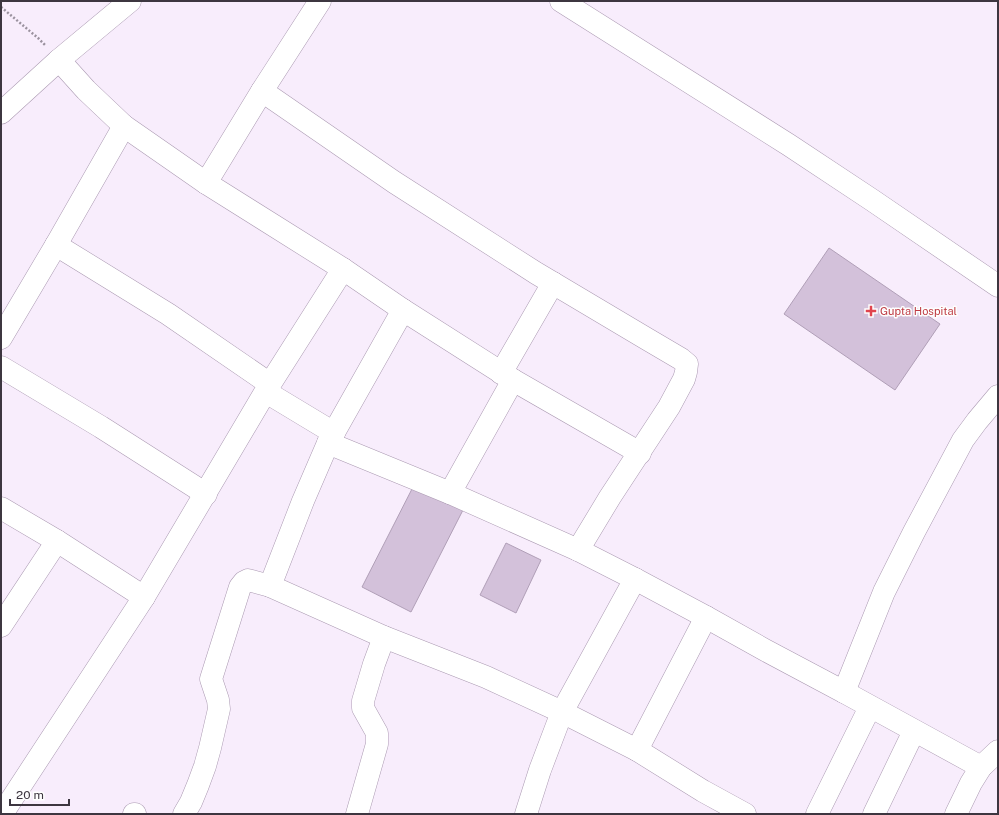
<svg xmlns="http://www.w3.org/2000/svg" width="999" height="815" viewBox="0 0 999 815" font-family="'Public Sans',sans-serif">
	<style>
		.building { fill: #d3c1da; stroke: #b09fb7 }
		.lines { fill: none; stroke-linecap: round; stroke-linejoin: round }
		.minor-casing { stroke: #ab9ab2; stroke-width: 23 }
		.major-casing { stroke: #ab9ab2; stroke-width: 23 }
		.path { stroke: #9b929f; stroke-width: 2.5; stroke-dasharray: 2 2; stroke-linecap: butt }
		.minor { stroke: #fff; stroke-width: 22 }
		.major { stroke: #fff; stroke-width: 22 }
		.health-dot { fill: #e0444e; stroke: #fefefe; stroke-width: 1.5 }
		.labels { text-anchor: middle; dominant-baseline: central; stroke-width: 3; stroke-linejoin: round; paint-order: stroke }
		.health-label { font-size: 11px; fill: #be3a42; stroke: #fefefe; text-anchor: start }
	</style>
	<rect width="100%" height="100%" fill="#f8edfc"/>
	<g class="building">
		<path d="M829 248 940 324 895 390 784 314Z"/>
		<path d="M414 485 463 510 411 612 362 587Z"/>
		<path d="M506 543 541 560 516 613 480 595Z"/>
	</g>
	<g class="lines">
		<defs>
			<g id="minor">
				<path d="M561 1 789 145 872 200 998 286"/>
				<path d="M59 60 86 90 124 126 206 183 343 269 403 310 513 380 450 493 578 550 635 579 706 617 765 650 844 692 884 592 914 532 963 440 977 421 998 396"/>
				<path d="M262 91 394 182 536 273 647 339 681 359 687 364 686 372 684 379 669 407 610 497 578 550"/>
				<path d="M206 183 262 91 320 1"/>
				<path d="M56 245 168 314 270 384"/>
				<path d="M403 310 328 443 303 501 270 586 384 637 486 677 562 712 637 750 703 791 745 814"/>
				<path d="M1 338 56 245 124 126"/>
				<path d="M1 367 101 427 206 494"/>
				<path d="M501 373 553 283"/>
				<path d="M513 380 640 453"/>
				<path d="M266 392 334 433"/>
				<path d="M328 443 450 493"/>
				<path d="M1 508 57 541 144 597"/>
				<path d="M1 626 57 541"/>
				<path d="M844 692 981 767"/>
				<path d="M637 750 706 617"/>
				<path d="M2 814 144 597 270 384 343 269"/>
				<path d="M134 814H135"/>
				<path d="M184 814 191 802 198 785 205 766 210 748 219 709 218 700 211 679 240 587 244 582 248 580 270 586"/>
				<path d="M357 814 377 744V733L363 708V701L374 664 384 637"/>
				<path d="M526 814 540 770 562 712 635 579"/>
				<path d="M817 814 870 707"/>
				<path d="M874 814 914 731"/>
				<path d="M956 814 971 783 981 767 998 751"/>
			</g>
			<path id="major" d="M1 113 59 60 130 1"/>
		</defs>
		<use href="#minor" class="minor-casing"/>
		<use href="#major" class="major-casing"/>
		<path class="path" d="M1 7 38 38 45 45"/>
		<use href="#minor" class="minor"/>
		<use href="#major" class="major"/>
	</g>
	<path class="health-dot" d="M869 305h4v4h4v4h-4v4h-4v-4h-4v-4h4z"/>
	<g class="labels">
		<g class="health-label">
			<text x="880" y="311">Gupta Hospital</text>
		</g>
	</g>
	<rect width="999" height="815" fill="none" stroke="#3d3640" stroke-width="4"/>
	<path d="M10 799v6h59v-6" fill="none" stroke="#3d3640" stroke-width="2"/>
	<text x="16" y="799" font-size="12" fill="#3d3640" stroke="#fefefe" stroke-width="3" paint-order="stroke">20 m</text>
</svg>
